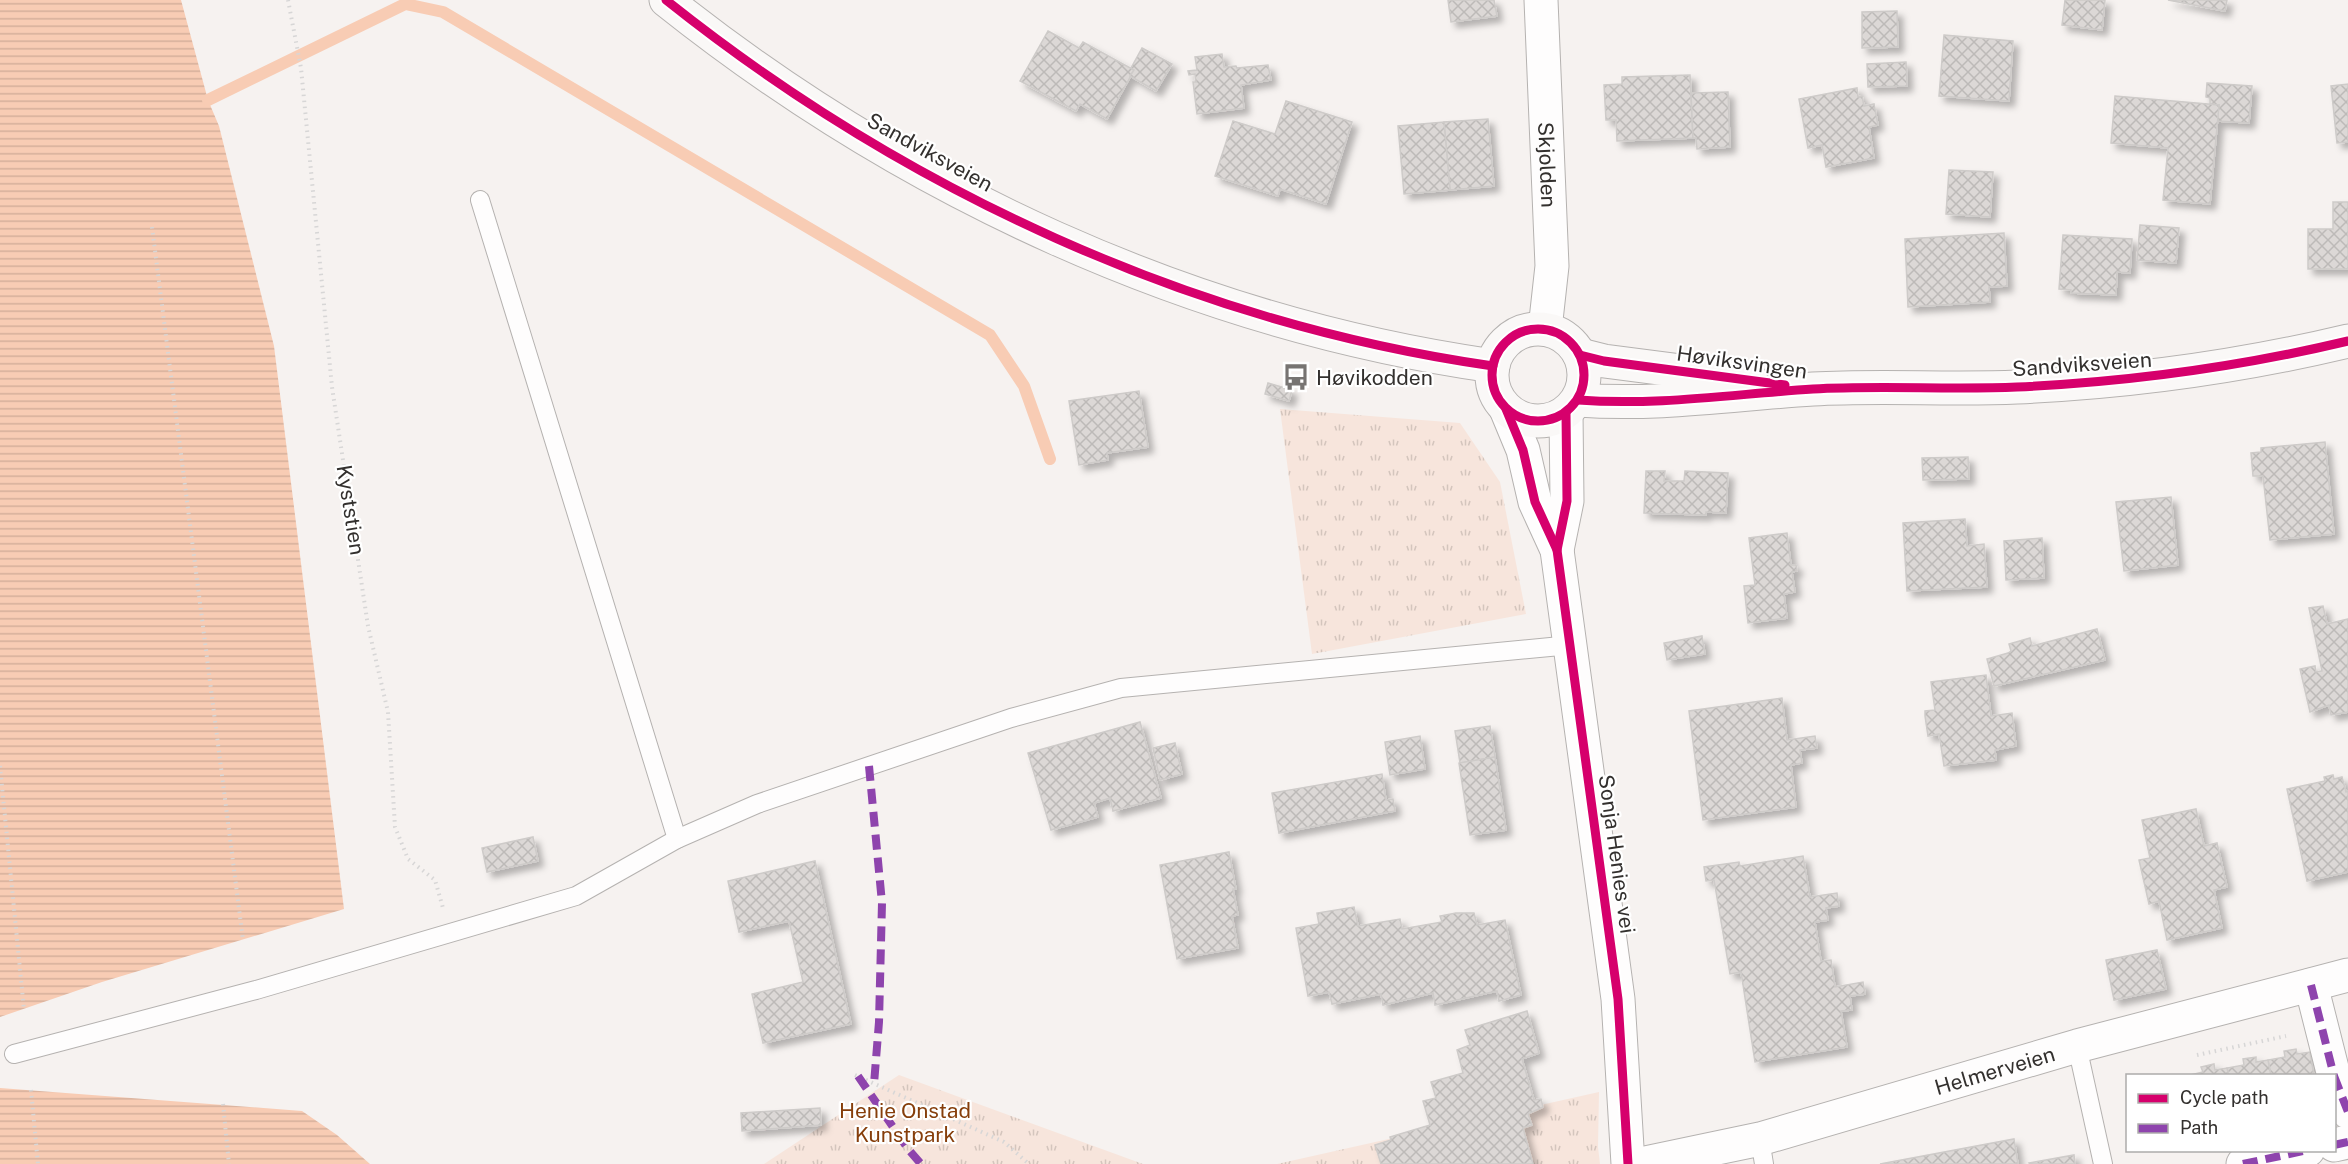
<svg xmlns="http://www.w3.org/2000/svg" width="2348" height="1164" viewBox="0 0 2348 1164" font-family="'Public Sans',sans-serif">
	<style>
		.grass { fill: url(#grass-tufts) }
		.water { fill: url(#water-rules) }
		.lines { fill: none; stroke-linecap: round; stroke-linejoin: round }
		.stream { stroke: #f8ccb4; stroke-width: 12 }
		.building { fill: url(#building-cross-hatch); stroke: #cecbc9; stroke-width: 1.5; filter: url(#shadow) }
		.lane-casing { stroke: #b5b2b0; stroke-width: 20 }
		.street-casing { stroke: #b5b2b0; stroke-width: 35 }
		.secondary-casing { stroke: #b5b2b0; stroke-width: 35 }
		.path { stroke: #d7d6d6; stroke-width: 4; stroke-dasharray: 1.5 4.5; stroke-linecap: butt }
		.lane { stroke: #fefdfd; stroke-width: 18 }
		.street { stroke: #fefdfd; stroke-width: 33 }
		.secondary { stroke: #faf8f7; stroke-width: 33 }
		.quiet { stroke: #8e44ad; stroke-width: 8; stroke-dasharray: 15 8; stroke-linecap: butt }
		.cycleway-casing { stroke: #fff; stroke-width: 13 }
		.cycleway { stroke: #d6006c; stroke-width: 9 }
		.labels { text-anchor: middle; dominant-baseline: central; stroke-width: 4.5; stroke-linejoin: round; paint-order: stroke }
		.street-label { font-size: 21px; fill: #33302e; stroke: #fff }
		.poi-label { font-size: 21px; fill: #33302e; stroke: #fff; text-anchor: start }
		.park-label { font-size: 21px; fill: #863e0b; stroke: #fff }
	</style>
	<defs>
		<pattern id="grass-tufts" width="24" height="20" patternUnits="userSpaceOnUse" patternTransform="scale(1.5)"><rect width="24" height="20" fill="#f7e5dc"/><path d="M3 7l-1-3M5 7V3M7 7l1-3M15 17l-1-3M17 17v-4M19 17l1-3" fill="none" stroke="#d4c5bd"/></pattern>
		<pattern id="water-rules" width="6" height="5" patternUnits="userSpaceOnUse" patternTransform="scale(1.5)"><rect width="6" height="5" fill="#f8ccb4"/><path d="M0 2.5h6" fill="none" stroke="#d5b09b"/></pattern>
		<pattern id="building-cross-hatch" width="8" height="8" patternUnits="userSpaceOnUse" patternTransform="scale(1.5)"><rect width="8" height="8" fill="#dcd8d6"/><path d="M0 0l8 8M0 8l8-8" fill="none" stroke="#bdbab8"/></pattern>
		<filter id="shadow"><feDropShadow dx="5.5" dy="5.5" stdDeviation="3" flood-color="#0004"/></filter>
	</defs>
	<rect width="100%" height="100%" fill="#f6f2f0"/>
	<g class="grass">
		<path d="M1280 409 1460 423 1500 482 1526 614 1312 654Z"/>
		<path d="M899 1075 1143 1164H764Z"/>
		<path d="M1599 1092 1598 1147 1600 1164H1277Z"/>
	</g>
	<g class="water">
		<path d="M0 0H181L208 100 219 126 274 346 344 909 102 982 0 1017Z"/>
		<path d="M0 1088 302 1111 337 1135 370 1164H0Z"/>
	</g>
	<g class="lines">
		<path class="stream" d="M208 100 405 4 443 12 990 335 1024 386 1050 459"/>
	</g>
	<g class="building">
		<path d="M1448 0H1494L1497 16 1451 22Z"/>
		<path d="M2065 0H2105L2102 30 2062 25Z"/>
		<path d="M2168 0H2227L2225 11Z"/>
		<path d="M1897 11 1898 47 1862 48V12Z"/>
		<path d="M1048 31 1079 48 1083 42 1134 70 1107 119 1080 104 1076 111 1020 81Z"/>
		<path d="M1944 35 2013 41 2009 101 1939 96Z"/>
		<path d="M1142 48 1172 64 1156 91 1130 76 1134 70 1131 68Z"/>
		<path d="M1222 54 1224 67 1236 66 1237 68 1268 65 1271 80 1241 85 1244 108 1197 114 1193 82H1196L1195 74 1189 75 1188 71 1197 70 1195 57Z"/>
		<path d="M1906 62 1907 86 1868 87 1867 64Z"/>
		<path d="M1690 75 1693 138 1617 141 1616 120H1606L1604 85 1622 84V77Z"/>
		<path d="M2207 83 2252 86 2249 123 2217 121 2219 105 2210 104V98L2206 97Z"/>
		<path d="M2348 84V142L2337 143 2331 86Z"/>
		<path d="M1857 88 1858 97 1862 96 1864 106 1874 104 1878 125 1869 127 1874 158 1826 167 1822 145 1808 148 1799 99Z"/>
		<path d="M1728 92 1730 147 1697 149 1696 138H1693L1691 93Z"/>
		<path d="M2115 96 2219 105 2210 204 2163 200 2168 148 2111 143Z"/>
		<path d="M1286 101 1352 122 1326 204 1280 189 1278 196 1215 176 1233 121 1275 134Z"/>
		<path d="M1488 119 1494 186 1450 190 1444 122Z"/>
		<path d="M1444 122 1450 190 1404 194 1398 126Z"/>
		<path d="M1949 170 1993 172 1990 217 1946 214Z"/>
		<path d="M2333 202H2348V269H2308V229H2333Z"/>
		<path d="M2140 225 2179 228 2176 263 2137 260Z"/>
		<path d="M2004 233 2007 286 1989 287 1990 302 1908 307 1905 239Z"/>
		<path d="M2063 235 2132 239 2130 273 2117 272 2116 295 2071 293V290L2059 289Z"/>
		<path d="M1268 383 1292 390 1289 401 1265 394Z"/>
		<path d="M1139 391 1148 447 1107 453 1108 460 1079 465 1069 401Z"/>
		<path d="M2325 442 2334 534 2270 540 2263 476H2253L2251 453 2261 452V448Z"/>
		<path d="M1968 457 1969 479 1923 480 1922 458Z"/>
		<path d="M1646 471H1665L1664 481H1684L1685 471 1728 473 1726 513 1706 512V515L1644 513Z"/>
		<path d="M2171 497 2178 565 2124 571 2116 502Z"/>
		<path d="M1965 519 1967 546 1984 544 1987 587 1907 591 1903 523Z"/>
		<path d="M1787 533 1791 565H1796L1797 571 1792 572 1795 592 1784 594 1787 618 1748 623 1744 586 1755 585 1749 538Z"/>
		<path d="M2042 538 2044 578 2006 580 2004 541Z"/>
		<path d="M2323 606 2327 624 2348 619V712L2331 715 2329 705 2310 712 2300 669 2315 666 2316 672 2322 671 2309 608Z"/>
		<path d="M2097 629 2105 660 1994 686 1987 659 2008 653 2011 651 2009 644 2030 638 2032 646Z"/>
		<path d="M1702 636 1705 654 1667 660 1664 643Z"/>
		<path d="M1986 675 1991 716 2012 713 2016 746 1995 750 1996 760 1944 766 1939 734 1928 736 1925 716V711L1935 710 1931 682Z"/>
		<path d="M1782 698 1787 740 1815 736 1817 748 1800 750 1802 763 1791 765 1796 807 1703 820 1689 711Z"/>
		<path d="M1140 722 1161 798 1113 811 1110 798 1094 803 1098 817 1051 830 1028 753Z"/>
		<path d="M1490 726 1495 757 1460 763 1455 731Z"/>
		<path d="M1420 736 1425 769 1390 775 1385 742Z"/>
		<path d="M1175 743 1182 774 1160 780 1153 748Z"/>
		<path d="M1495 757 1506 830 1470 835 1459 763Z"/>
		<path d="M1382 774 1386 800 1393 799 1395 811 1279 833 1272 793Z"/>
		<path d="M2333 775 2334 779 2342 777 2346 792 2348 791V872L2307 881 2287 789 2325 781 2324 777Z"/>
		<path d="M2196 809 2204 846 2217 843 2227 887 2214 890 2222 928 2167 940 2159 901 2149 904 2139 860 2150 858 2142 820Z"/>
		<path d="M533 837 538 861 487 872 482 848Z"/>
		<path d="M1229 852 1236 889H1233L1238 915 1232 916 1238 948 1177 959 1160 865Z"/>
		<path d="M1803 856 1810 897 1837 893 1839 906 1826 908 1828 920 1815 922 1821 961 1831 960 1835 987 1863 982 1865 994 1850 996 1852 1010 1841 1011 1847 1047 1755 1062 1741 972 1730 974 1714 880 1706 881 1704 867 1739 862 1740 866Z"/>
		<path d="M815 861 851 1024 763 1043 752 994 803 982 789 921 739 932 728 881Z"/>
		<path d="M1354 907 1358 926 1400 919 1402 929 1442 922 1440 916 1456 913H1474L1477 925 1505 920 1521 995 1499 1001 1497 991 1435 1005 1433 993 1383 1005 1381 994 1332 1004 1329 992 1308 996 1296 928 1319 924 1317 913Z"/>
		<path d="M2157 950 2166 989 2114 1000 2106 960Z"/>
		<path d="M1527 1011 1539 1053 1522 1059 1534 1100 1541 1099 1543 1107 1528 1114 1532 1125 1523 1128 1533 1164H1381L1375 1145 1391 1140 1390 1137 1430 1125 1423 1101 1436 1098 1431 1082 1463 1073 1457 1050 1470 1045 1465 1030Z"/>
		<path d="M2296 1049 2297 1054 2310 1052 2314 1076H2271L2268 1060 2285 1057 2284 1051Z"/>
		<path d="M2256 1057V1062L2268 1060 2271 1076H2229L2227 1068 2244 1065 2243 1059Z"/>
		<path d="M2214 1064 2215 1070 2227 1068 2229 1076H2186L2203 1072 2201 1067Z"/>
		<path d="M820 1108 821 1125 742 1131 741 1113Z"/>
		<path d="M2014 1139 2018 1164H1880Z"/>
		<path d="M2074 1155 2075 1164H2030L2029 1163Z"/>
	</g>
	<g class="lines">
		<defs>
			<g id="lane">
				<path d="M480 200 677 839"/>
				<path d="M2077 1046 2103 1164"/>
				<path d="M14 1054 256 990 576 896 677 839 757 804 1011 718 1121 688 1571 645"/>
				<path d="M1760 1139 1764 1164"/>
			</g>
			<g id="street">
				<path id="s1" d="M1541 0 1552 266 1545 329"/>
				<path d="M1506 409 1523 450 1535 502 1557 550 1618 999 1628 1164"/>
				<path d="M1557 550 1567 501 1566 413"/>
				<path d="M2311 985 2334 1076"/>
				<path d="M2334 1076 2348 1112"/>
				<path d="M2334 1145 2348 1142"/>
				<path id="s2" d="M1641 1164 1760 1139 2077 1046 2348 975"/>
				<path d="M2243 1164 2308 1150"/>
			</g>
			<g id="secondary">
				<path d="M666 0C904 190 1191 323 1493 366"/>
				<circle cx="1538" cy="375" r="46"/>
				<path d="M1580 355 1604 361 1751 380"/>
				<path d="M1578 400C1657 406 1734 394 1813 389 1880 385 1949 390 2017 387 2129 382 2239 367 2348 341"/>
			</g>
		</defs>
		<use href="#lane" class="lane-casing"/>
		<use href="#street" class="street-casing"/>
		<use href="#secondary" class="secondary-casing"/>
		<g class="path">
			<path d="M288 0 301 68 332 387 368 626 388 712 395 827 408 859 435 880 443 908"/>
			<path d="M152 227 243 940"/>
			<path d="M0 766 24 1010"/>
			<path d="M2197 1055 2286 1036"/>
			<path d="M855 1075 1004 1142 1029 1164"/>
			<path d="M31 1090 38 1164"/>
			<path d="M223 1104 229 1164"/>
		</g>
		<use href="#lane" class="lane"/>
		<use href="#street" class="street"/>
		<use href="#secondary" class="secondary"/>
		<g class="quiet">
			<path d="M869 766 882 903 879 1022 874 1084"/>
			<path d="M2311 985 2334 1076"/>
			<path d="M858 1076 908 1149 921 1164"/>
			<path d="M2334 1076 2348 1112"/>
			<path d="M2334 1145 2348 1142"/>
			<path d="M2243 1164 2308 1150"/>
		</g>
		<defs>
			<g id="cycleway">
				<path d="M666 0C904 190 1191 323 1493 366"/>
				<circle cx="1538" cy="375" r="46"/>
				<path d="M1580 355 1604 361 1785 385"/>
				<path d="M1578 400C1657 406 1734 394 1813 389 1880 385 1949 390 2017 387 2129 382 2239 367 2348 341"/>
				<path d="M1506 409 1523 450 1535 502 1557 550 1618 999 1628 1164"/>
				<path d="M1557 550 1567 501 1566 413"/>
			</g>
		</defs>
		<use href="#cycleway" class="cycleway-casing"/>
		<use href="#cycleway" class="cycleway"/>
	</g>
	<defs>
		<symbol id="bus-bare" viewBox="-9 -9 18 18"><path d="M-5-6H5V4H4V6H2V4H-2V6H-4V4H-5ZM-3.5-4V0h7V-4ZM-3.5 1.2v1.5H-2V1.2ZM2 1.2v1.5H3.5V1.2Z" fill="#777472" stroke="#fff" stroke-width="2.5" paint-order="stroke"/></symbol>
	</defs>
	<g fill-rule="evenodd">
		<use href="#bus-bare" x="1277" y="358" width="38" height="38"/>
	</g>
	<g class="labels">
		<g class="street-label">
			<text transform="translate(930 152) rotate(29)">Sandviksveien</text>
			<text stroke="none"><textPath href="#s1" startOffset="165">Skjolden</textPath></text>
			<text transform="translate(1742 362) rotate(8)">Høviksvingen</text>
			<text transform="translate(2082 364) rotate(-4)">Sandviksveien</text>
			<text transform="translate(351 510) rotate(81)">Kyststien</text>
			<text transform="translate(1617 854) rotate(82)">Sonja Henies vei</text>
			<text stroke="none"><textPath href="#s2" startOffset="366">Helmerveien</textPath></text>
		</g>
		<g class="poi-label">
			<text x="1316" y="377">Høvikodden</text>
		</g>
		<g class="park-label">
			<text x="905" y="1110">Henie Onstad<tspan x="905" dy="24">Kunstpark</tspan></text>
		</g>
	</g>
	<rect x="2126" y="1074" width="210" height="78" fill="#ffffff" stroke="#adacab" stroke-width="1.5"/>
	<rect x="2138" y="1094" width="30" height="9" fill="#d6006c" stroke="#adacab" stroke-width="1.5"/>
	<text x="2180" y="1104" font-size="18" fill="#33302e">Cycle path</text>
	<rect x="2138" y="1124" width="30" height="9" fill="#8e44ad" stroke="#adacab" stroke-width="1.5"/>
	<text x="2180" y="1134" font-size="18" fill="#33302e">Path</text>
</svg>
